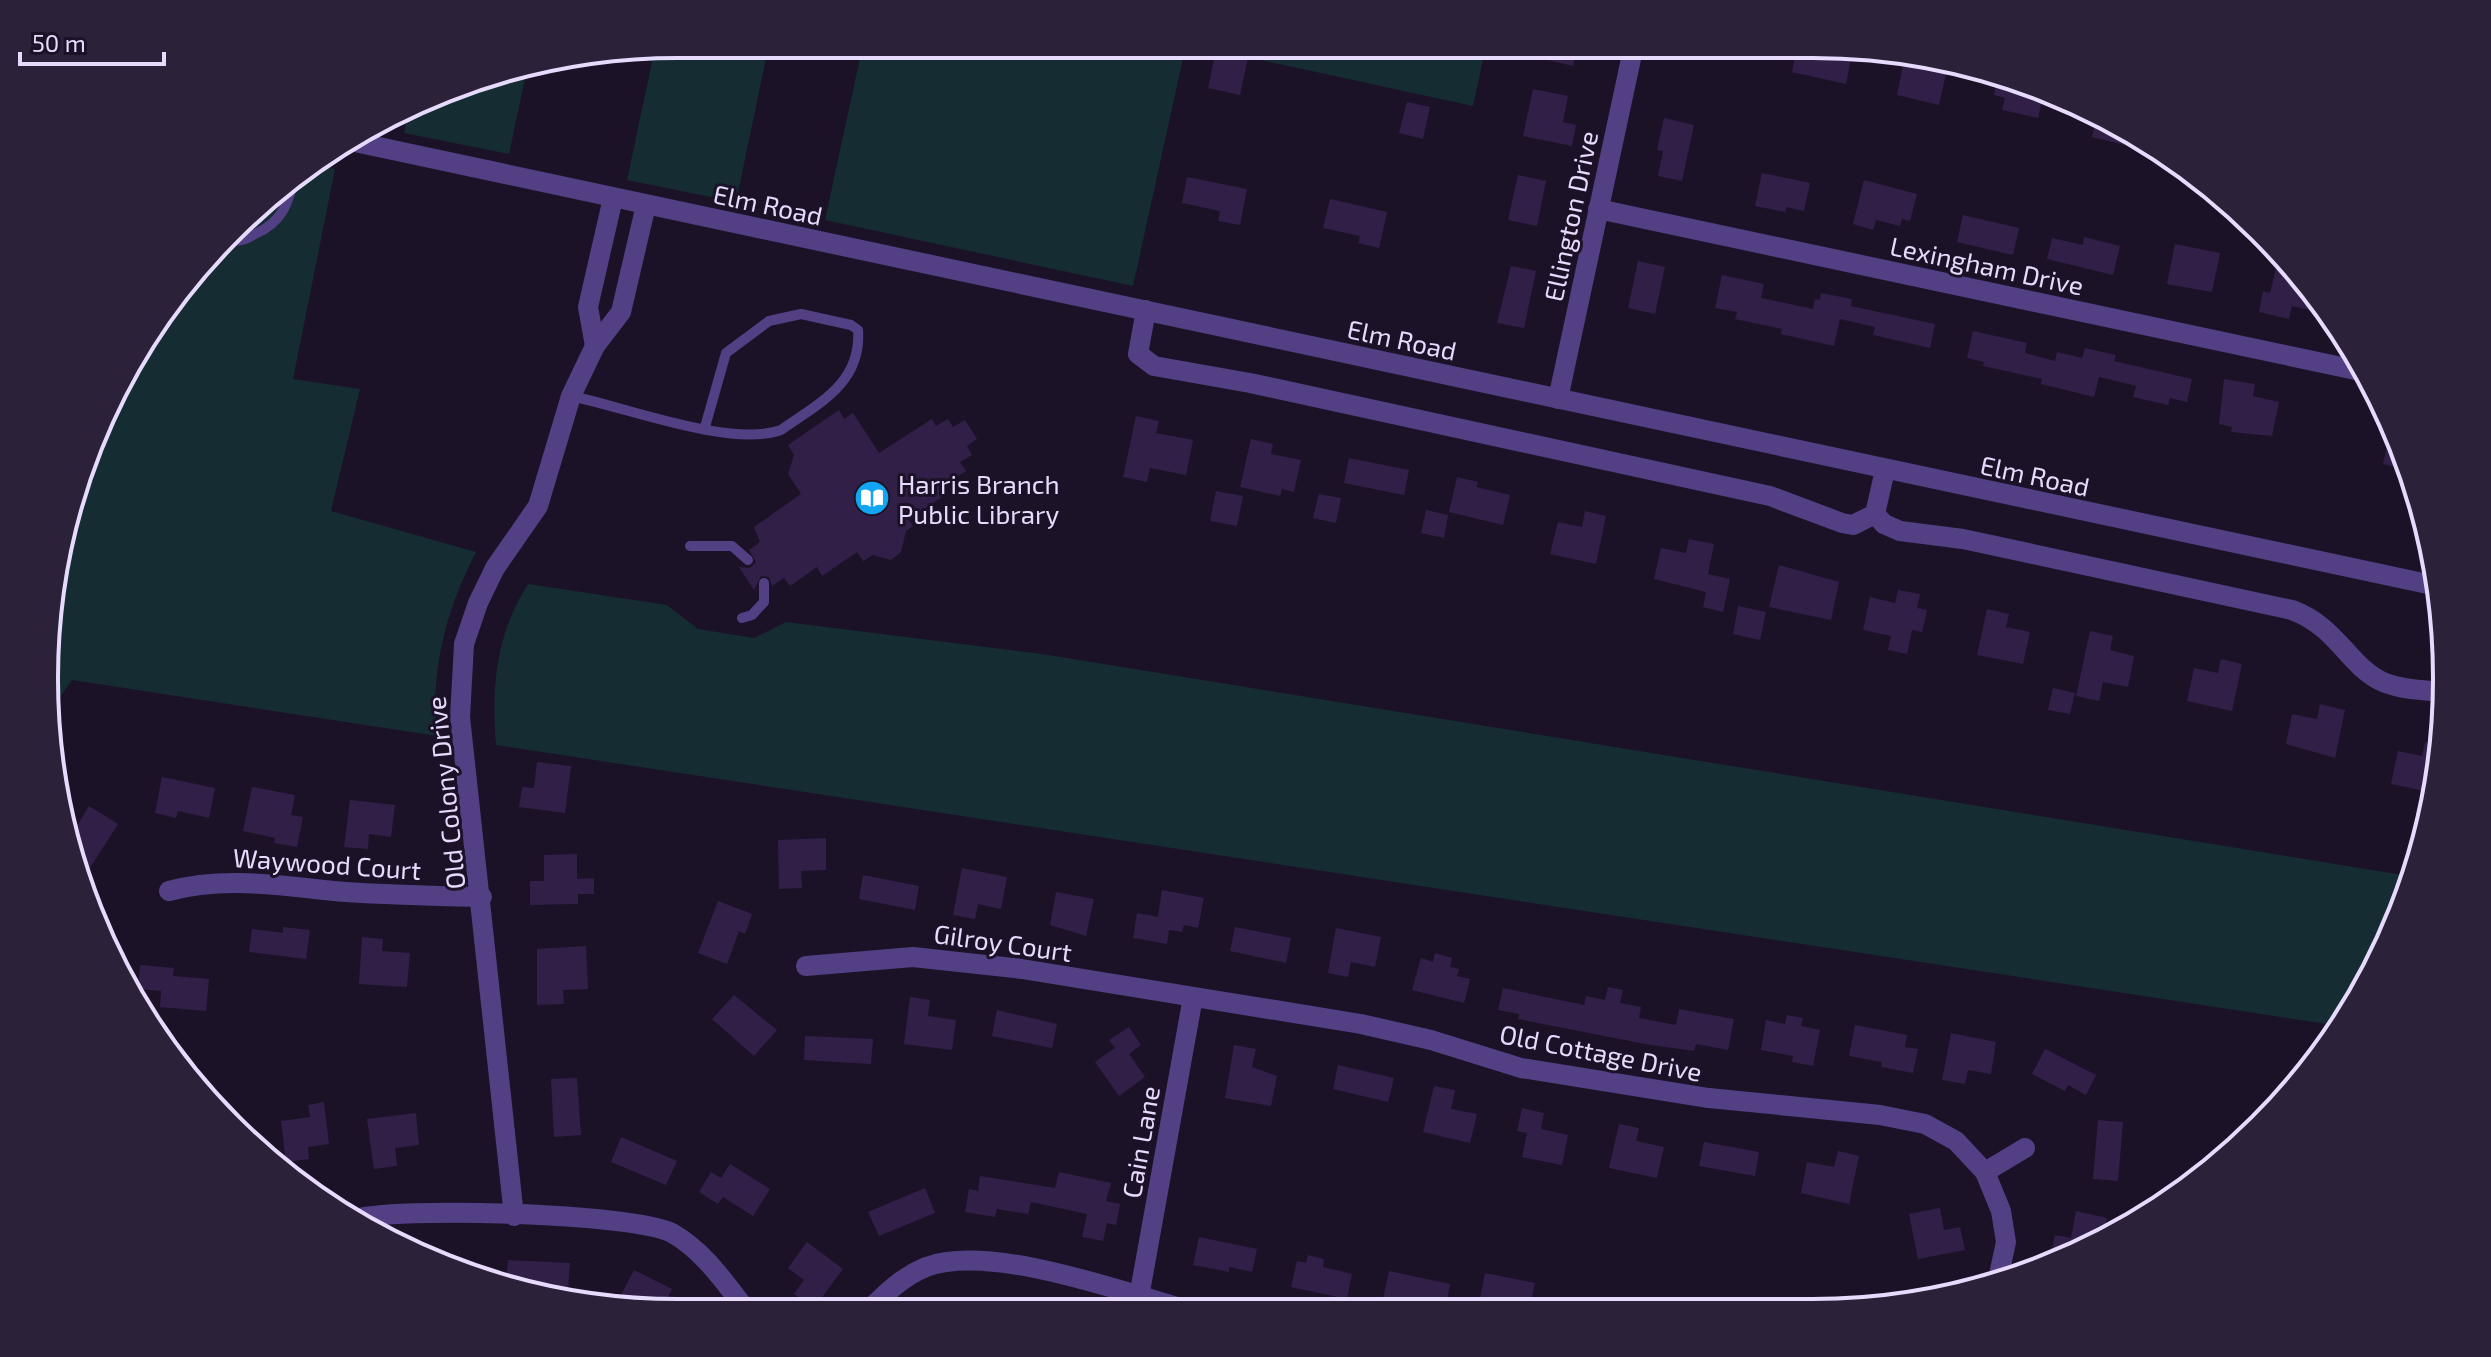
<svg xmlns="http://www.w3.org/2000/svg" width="2491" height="1357" viewBox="0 0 2491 1357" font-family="'Exo 2',sans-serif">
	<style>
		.green { fill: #152c32 }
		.building { fill: #311f48 }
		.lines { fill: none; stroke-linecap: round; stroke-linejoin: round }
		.service { stroke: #533f84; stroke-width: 10 }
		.minor { stroke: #533f84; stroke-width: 20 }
		.tertiary { stroke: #533f84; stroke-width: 20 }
		.labels { text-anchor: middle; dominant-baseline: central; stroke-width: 6; stroke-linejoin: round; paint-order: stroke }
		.street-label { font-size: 26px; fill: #e7dbfd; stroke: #1b1228 }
		.poi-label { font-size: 26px; fill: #e7dbfd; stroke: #1b1228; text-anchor: start }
		.rim { fill: none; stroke: #e7dbfd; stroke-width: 4 }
	</style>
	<rect width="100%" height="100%" fill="#1b1228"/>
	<g class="green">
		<path d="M679 44H769L736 202 627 180 655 48Z"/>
		<path d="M863 44 1186 45 1133 286 825 220Z"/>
		<path d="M1191 45H1486L1473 106Z"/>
		<path d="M527 69 509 154 404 133 408 113 474 78Z"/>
		<path d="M313 164 335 169 293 379 360 389 331 511 476 552C446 611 430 669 437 736L72 680 46 717 66 515 151 326 292 175Z"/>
		<path d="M528 584 667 605 698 629 754 638 786 622 1042 654 2415 877 2362 995 2340 1026 496 745C491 687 496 634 528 584Z"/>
	</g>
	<g class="building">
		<path d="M1552 45H1577L1573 66 1548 60Z"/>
		<path d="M1797 45 1853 48 1846 84 1792 72Z"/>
		<path d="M1216 50 1248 57 1240 95 1208 88Z"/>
		<path d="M1905 56 1948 65 1939 105 1897 95Z"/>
		<path d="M1998 74 2043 96 2038 118 2002 110 2005 98 1994 95Z"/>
		<path d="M1533 89 1568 96 1563 122 1576 125 1572 146 1523 136Z"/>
		<path d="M1407 102 1430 107 1423 139 1399 133Z"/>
		<path d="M2097 116 2140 136 2137 148 2092 137Z"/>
		<path d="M1664 118 1694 125 1682 181 1658 176 1663 151 1657 150Z"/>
		<path d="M1762 173 1810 183 1804 211 1786 207 1785 212 1755 206Z"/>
		<path d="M1518 175 1546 181 1537 226 1508 220Z"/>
		<path d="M1187 177 1247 189 1240 225 1218 221 1220 211 1182 203Z"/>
		<path d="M1864 180 1917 194 1910 221 1902 219 1900 226 1876 220 1873 230 1853 224Z"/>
		<path d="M1330 199 1387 212 1379 248 1358 243 1360 236 1323 228Z"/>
		<path d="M1963 215 2019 228 2013 255 1957 242Z"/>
		<path d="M2084 237 2120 246 2113 275 2047 259 2052 238 2083 245Z"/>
		<path d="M2175 244 2220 253 2212 292 2167 284Z"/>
		<path d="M1638 261 1665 267 1655 314 1628 308Z"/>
		<path d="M1511 266 1536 271 1524 328 1497 323Z"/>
		<path d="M2276 268 2297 272 2325 306 2312 304 2310 310 2292 306 2289 319 2259 312 2263 291 2270 293Z"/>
		<path d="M1722 275 1764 284 1761 298 1813 309 1815 299 1820 300 1821 293 1852 299 1851 306 1935 324 1930 348 1873 335 1875 327 1840 319 1834 346 1781 334 1782 329 1735 319 1737 312 1715 308Z"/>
		<path d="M1973 331 2027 343 2025 353 2055 361 2057 352 2082 358 2085 348 2116 355 2114 361 2192 379 2187 402 2170 398 2168 405 2133 397 2136 386 2099 377 2094 397 2041 384 2042 379 1983 366 1984 362 1967 358Z"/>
		<path d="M2224 379 2255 384 2253 396 2279 402 2272 436 2231 432 2232 427 2219 424Z"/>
		<path d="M839 410 844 419 853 413 879 453 932 419 936 426 948 419 953 427 965 420 977 439 967 446 972 455 960 462 966 471 940 487 945 495 908 519 913 526 906 531 901 552 891 560 873 555 863 561 857 552 822 576 817 567 790 586 784 578 772 586 769 577 761 576 754 590 739 567 750 568 756 562 749 550 760 542 754 527 801 494 788 474 794 455 788 445Z"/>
		<path d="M1136 416 1159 421 1156 433 1193 440 1186 475 1150 468 1147 482 1123 477Z"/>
		<path d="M2392 425 2403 455 2409 470 2383 464Z"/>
		<path d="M1251 439 1273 444 1271 454 1301 460 1294 492 1282 489 1280 496 1240 487Z"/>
		<path d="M1349 458 1409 470 1404 495 1344 483Z"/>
		<path d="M1457 477 1478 482 1476 487 1510 495 1503 525 1449 512Z"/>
		<path d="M1216 491 1243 496 1237 526 1210 521Z"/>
		<path d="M1319 494 1341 498 1336 523 1313 518Z"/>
		<path d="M1426 510 1448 515 1444 538 1421 533Z"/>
		<path d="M1585 511 1606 516 1596 564 1550 554 1558 522 1582 527Z"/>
		<path d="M1689 539 1714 544 1708 574 1730 579 1723 612 1703 607 1706 592 1654 579 1661 548 1686 553Z"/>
		<path d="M1779 565 1839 582 1831 620 1769 607Z"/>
		<path d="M1898 590 1920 594 1917 608 1927 610 1922 632 1912 630 1907 654 1888 650 1891 636 1863 630 1870 597 1895 603Z"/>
		<path d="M1738 606 1766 612 1760 640 1733 634Z"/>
		<path d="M1987 609 2009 614 2006 627 2030 632 2023 664 1977 655Z"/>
		<path d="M2090 631 2113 636 2110 650 2134 656 2128 687 2103 682 2099 701 2076 696Z"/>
		<path d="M2221 659 2242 664 2232 711 2187 701 2194 668 2218 673Z"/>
		<path d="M2053 688 2075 693 2070 714 2048 710Z"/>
		<path d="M2320 704 2345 710 2335 758 2286 744 2292 714 2317 719Z"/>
		<path d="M2425 742 2442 746 2434 793 2391 784 2398 751 2422 756Z"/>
		<path d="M537 762 571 766 565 813 519 807 522 787 534 788Z"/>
		<path d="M162 777 215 788 209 818 178 811 176 818 155 813Z"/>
		<path d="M252 787 295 795 291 815 303 817 297 847 274 843 275 838 243 831Z"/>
		<path d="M350 800 395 805 391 837 369 834 368 849 344 847Z"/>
		<path d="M89 806 118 824 88 871 79 865 72 834Z"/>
		<path d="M826 838V870L801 871 802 888 779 889 778 840Z"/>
		<path d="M577 854V879L594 878V894H578V904L530 905V881H544V855Z"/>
		<path d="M962 868 1007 877 1001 909 978 904 975 919 953 915Z"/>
		<path d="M863 875 919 886 915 910 859 899Z"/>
		<path d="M1162 890 1204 898 1198 928 1184 925 1182 932 1169 930 1167 944 1133 938 1137 913 1158 917Z"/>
		<path d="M1056 892 1094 899 1086 936 1050 925Z"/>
		<path d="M718 901 752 914 745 934 739 931 727 964 698 953Z"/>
		<path d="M283 927 310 930 306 959 249 952 252 929 283 933Z"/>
		<path d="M1235 927 1291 938 1286 963 1230 951Z"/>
		<path d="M1336 928 1381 937 1375 967 1351 962 1348 977 1328 973Z"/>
		<path d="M362 937 383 939 382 951 410 953 407 987 359 984Z"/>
		<path d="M586 946 588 989 563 990 564 1004 537 1005V949Z"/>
		<path d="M1435 953 1452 958 1450 967 1459 969 1457 976 1470 979 1464 1003 1412 990 1421 958 1433 962Z"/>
		<path d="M140 965 174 968 173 976 209 979 206 1011 160 1007 161 991 138 989Z"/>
		<path d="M1608 987 1623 990 1620 1003 1641 1007 1639 1018 1676 1025 1679 1009 1734 1019 1728 1050 1696 1044 1694 1051 1645 1044 1518 1019 1519 1014 1498 1010 1503 988 1584 1005 1586 996 1605 1000Z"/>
		<path d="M734 995 777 1030 754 1056 712 1019Z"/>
		<path d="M910 997 930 1000 928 1016 956 1020 952 1050 904 1044Z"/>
		<path d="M997 1010 1057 1024 1052 1048 992 1036Z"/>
		<path d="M1787 1015 1803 1018 1801 1026 1820 1030 1813 1066 1792 1062 1793 1056 1761 1050 1766 1020 1785 1024Z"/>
		<path d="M1855 1025 1907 1035 1905 1047 1918 1049 1913 1073 1881 1067 1882 1062 1849 1056Z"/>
		<path d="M1129 1027 1141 1045 1129 1054 1145 1077 1119 1096 1095 1062 1115 1048 1109 1040Z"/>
		<path d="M1951 1033 1996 1042 1991 1074 1968 1070 1965 1084 1942 1080Z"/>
		<path d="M805 1036 873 1039 871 1064 804 1060Z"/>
		<path d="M1234 1045 1256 1049 1252 1067 1277 1076 1271 1106 1225 1098Z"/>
		<path d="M2045 1049 2096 1075 2086 1095 2068 1085 2065 1091 2032 1074Z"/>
		<path d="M1338 1065 1394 1078 1388 1102 1333 1089Z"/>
		<path d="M577 1078 581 1135 554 1137 551 1079Z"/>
		<path d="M1434 1086 1455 1090 1451 1109 1477 1114 1470 1143 1423 1132Z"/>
		<path d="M324 1102 329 1144 308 1147 309 1159 286 1162 281 1121 310 1117 308 1105Z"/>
		<path d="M1522 1108 1544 1113 1541 1129 1568 1135 1562 1165 1522 1157 1527 1133 1517 1131Z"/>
		<path d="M416 1113 419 1145 395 1148 397 1166 374 1169 367 1119Z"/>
		<path d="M2098 1120 2123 1122 2118 1181 2093 1179Z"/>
		<path d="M1619 1124 1639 1128 1636 1141 1664 1147 1657 1178 1609 1168Z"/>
		<path d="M621 1137 677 1161 666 1185 611 1162Z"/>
		<path d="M1704 1142 1759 1152 1755 1176 1699 1166Z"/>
		<path d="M1838 1151 1859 1156 1849 1204 1801 1193 1807 1162 1834 1167Z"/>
		<path d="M730 1164 770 1189 753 1216 723 1197 718 1204 699 1192 711 1172 721 1178Z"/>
		<path d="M1059 1172 1111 1183 1106 1201 1120 1204 1116 1225 1107 1223 1103 1241 1082 1237 1087 1214 1031 1202 1028 1214 997 1209 995 1217 965 1212 969 1189 978 1191 980 1176 1055 1188Z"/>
		<path d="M925 1188 935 1213 879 1236 868 1212Z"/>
		<path d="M1940 1208 1944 1230 1960 1227 1965 1250 1918 1259 1909 1214Z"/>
		<path d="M2076 1211 2107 1218 2103 1237 2049 1263 2055 1235 2071 1238Z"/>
		<path d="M1199 1237 1257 1249 1252 1272 1229 1267V1272L1193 1265Z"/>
		<path d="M807 1242 843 1269 814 1308 794 1294 804 1280 788 1268Z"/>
		<path d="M1308 1255 1324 1259 1323 1267 1352 1274 1347 1299 1291 1287 1297 1261 1306 1263Z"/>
		<path d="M508 1260 570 1263 568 1289 506 1285Z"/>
		<path d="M634 1270 672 1289 661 1312H644L619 1299Z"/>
		<path d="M1389 1271 1450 1284 1446 1307 1425 1303 1424 1308 1383 1299Z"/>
		<path d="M1485 1273 1535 1283 1529 1309 1479 1304Z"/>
	</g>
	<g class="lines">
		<g class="service">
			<path d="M231 240C241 242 246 239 255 234 283 222 289 202 295 174"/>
			<path d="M571 396C625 407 731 448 781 430 818 404 862 383 858 330L851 325 801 314 769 321 726 353 705 427"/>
			<path d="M690 546H732L748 560"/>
			<path d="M742 618 752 615 764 602V583"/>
		</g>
		<g class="minor">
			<path d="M1598 209 2365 372"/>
			<path d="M1146 310 1138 354 1154 366 1250 383 1770 496 1842 523 1853 525 1875 514 1885 470"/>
			<path d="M595 346 588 307 613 198"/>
			<path d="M1558 399 1634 45"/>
			<path d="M1875 514 1884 524 1900 531 1963 539 2292 610C2338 627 2348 666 2383 682 2402 690 2424 690 2444 692"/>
			<path d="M169 891C227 875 287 887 346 892 391 895 437 896 482 897"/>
			<path d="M806 966 913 957 1022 969 1361 1024 1431 1040 1521 1068 1709 1098 1880 1115 1925 1124 1956 1141 1985 1172 2001 1211 2006 1242 1997 1284"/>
			<path d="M1985 1172 2025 1148"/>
			<path d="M514 1216 460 717 464 644 478 603 495 568 538 506 571 396 595 346 621 312 646 205"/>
			<path d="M352 1220C392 1206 635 1213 672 1233 704 1251 725 1283 747 1311"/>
			<path d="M1139 1297 1193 997"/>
			<path d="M868 1311C886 1293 902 1277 926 1267 990 1243 1122 1292 1188 1310"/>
		</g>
		<path class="tertiary" d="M355 142 2437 586"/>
	</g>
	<defs>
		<symbol id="library-disc" viewBox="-11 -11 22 22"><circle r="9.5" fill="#11a5f2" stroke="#1b1228"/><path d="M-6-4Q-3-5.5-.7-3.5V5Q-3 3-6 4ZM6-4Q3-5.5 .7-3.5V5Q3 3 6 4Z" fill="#fff"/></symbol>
	</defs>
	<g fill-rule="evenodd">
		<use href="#library-disc" x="852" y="478" width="40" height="40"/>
	</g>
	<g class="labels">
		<g class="street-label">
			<text transform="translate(768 204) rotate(12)">Elm Road</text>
			<text transform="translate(1570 216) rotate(-78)">Ellington Drive</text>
			<text transform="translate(1987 265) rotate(12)">Lexingham Drive</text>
			<text transform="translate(1402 339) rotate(12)">Elm Road</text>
			<text transform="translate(2035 475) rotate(12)">Elm Road</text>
			<text transform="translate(445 793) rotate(-96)">Old Colony Drive</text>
			<text transform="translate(327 863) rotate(4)">Waywood Court</text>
			<text transform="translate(1003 942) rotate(8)">Gilroy Court</text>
			<text transform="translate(1601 1052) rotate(11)">Old Cottage Drive</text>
			<text transform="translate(1140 1142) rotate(-80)">Cain Lane</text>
		</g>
		<g class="poi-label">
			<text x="898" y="483">Harris Branch<tspan x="898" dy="30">Public Library</tspan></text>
		</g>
	</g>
	<path d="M0 0H2491V1357H0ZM678 58H1813A620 620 0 0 1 2433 678V679A620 620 0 0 1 1813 1299H678A620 620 0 0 1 58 679V678A620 620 0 0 1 678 58Z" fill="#2b2239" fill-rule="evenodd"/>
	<path class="rim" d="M678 58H1813A620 620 0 0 1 2433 678V679A620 620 0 0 1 1813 1299H678A620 620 0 0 1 58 679V678A620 620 0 0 1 678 58Z"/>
	<path d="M20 52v12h144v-12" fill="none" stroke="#e7dbfd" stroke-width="4"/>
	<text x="32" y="52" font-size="24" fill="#e7dbfd" stroke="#1b1228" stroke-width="6" paint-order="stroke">50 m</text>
</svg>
